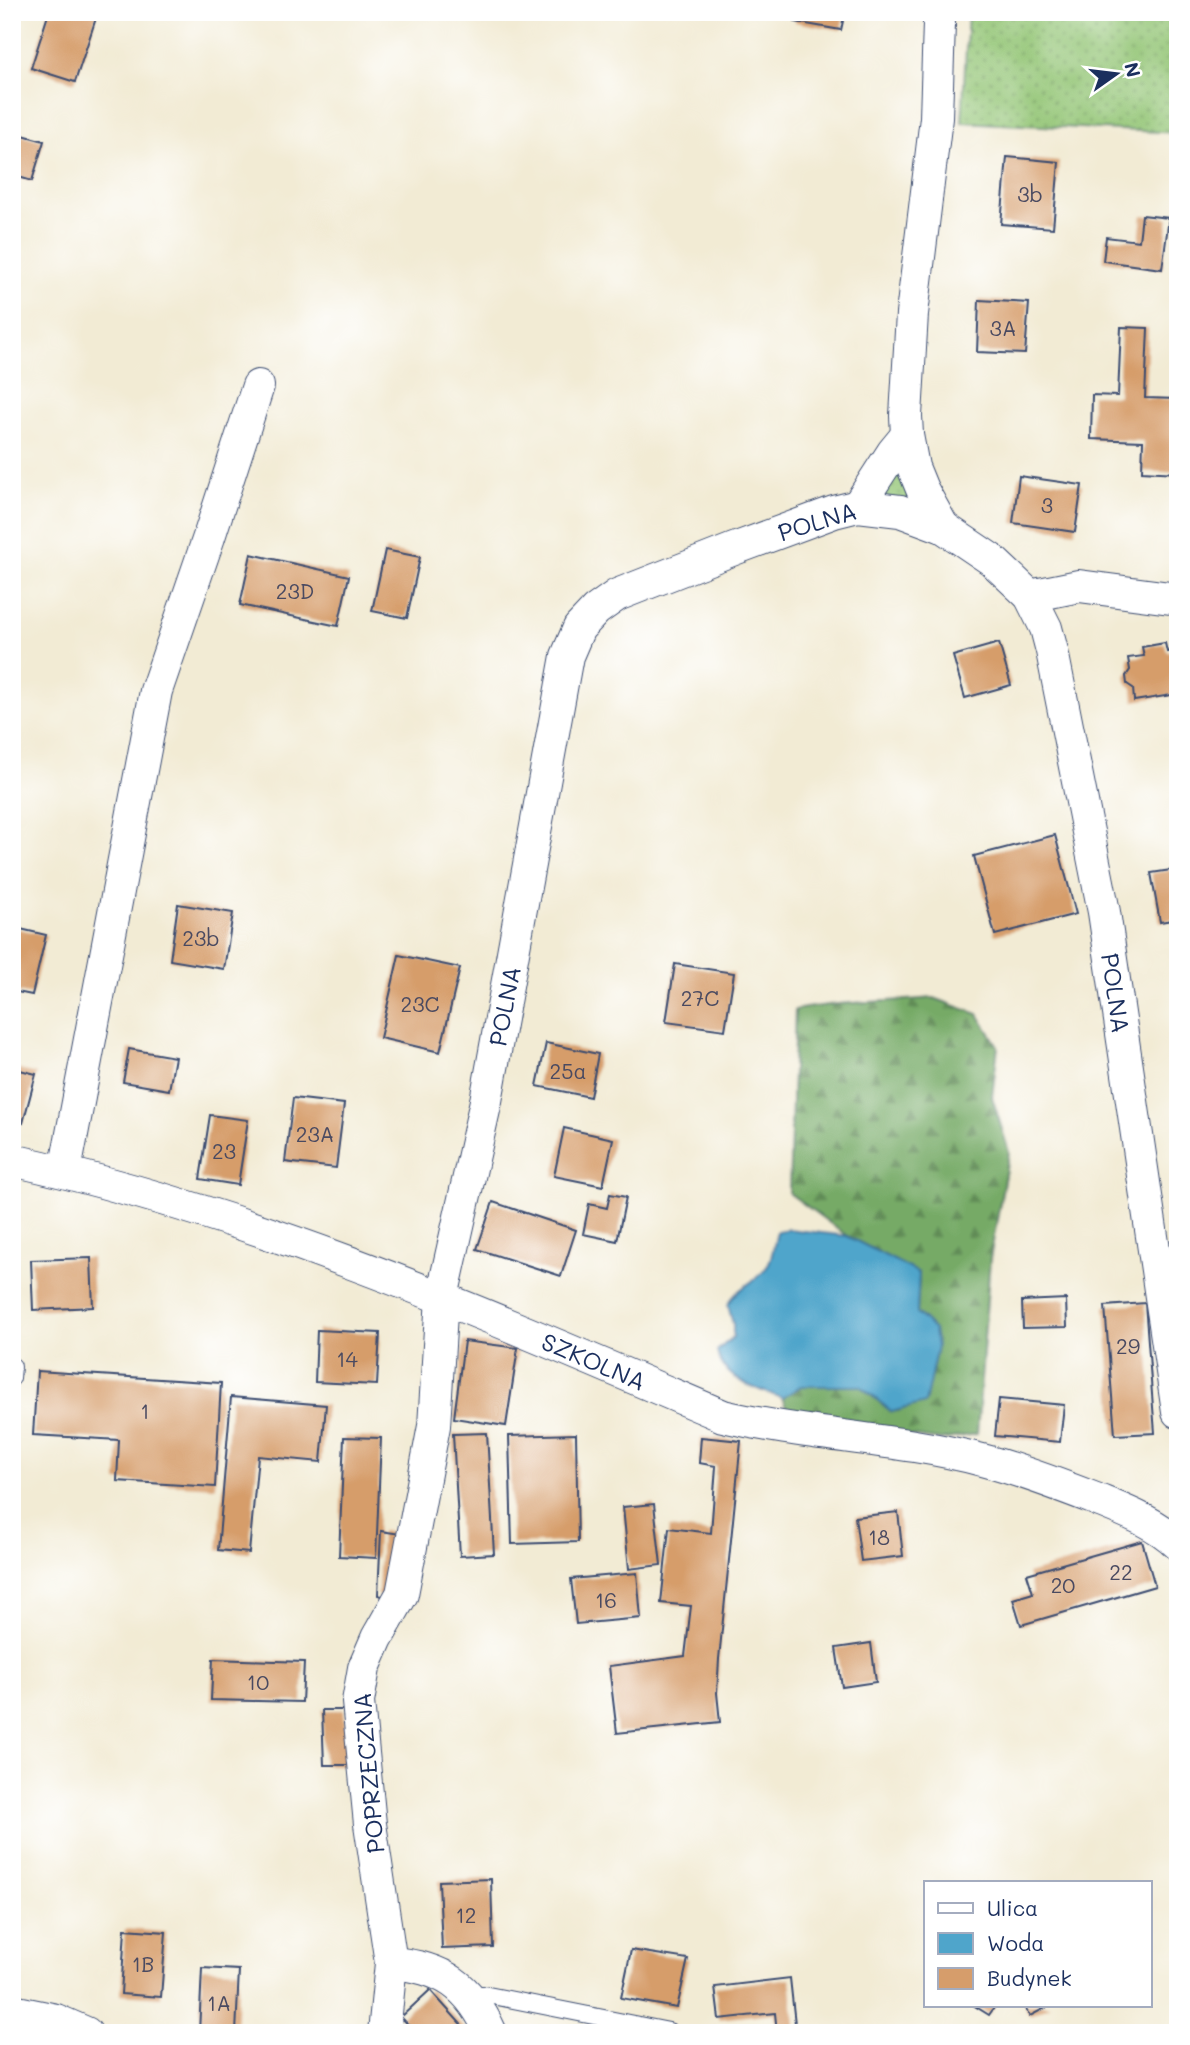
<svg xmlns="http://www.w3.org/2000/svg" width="1190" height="2045" viewBox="0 0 1190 2045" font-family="Mali,sans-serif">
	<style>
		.grass { fill: url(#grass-dots); stroke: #577a6a; stroke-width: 2 }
		.forest { fill: url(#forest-firs); stroke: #486c62; stroke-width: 2 }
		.water { fill: #4fa5cb; stroke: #356a94; stroke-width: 2 }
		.building { fill: #d69d6b }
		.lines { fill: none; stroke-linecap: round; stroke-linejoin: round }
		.service-casing { stroke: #3b4b70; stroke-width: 18 }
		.minor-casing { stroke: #3b4b70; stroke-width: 34 }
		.service { stroke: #fff; stroke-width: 16 }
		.minor { stroke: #fff; stroke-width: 32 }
		.labels { text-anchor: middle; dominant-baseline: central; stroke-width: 5; stroke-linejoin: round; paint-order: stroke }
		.number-label { font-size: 21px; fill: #4a4a61 }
		.street-label { font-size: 24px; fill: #1b2f5e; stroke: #fff }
	</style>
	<defs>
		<pattern id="grass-dots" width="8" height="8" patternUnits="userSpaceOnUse" patternTransform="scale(1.75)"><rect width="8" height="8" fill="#93c575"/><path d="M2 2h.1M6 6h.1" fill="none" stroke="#77a063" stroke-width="1.8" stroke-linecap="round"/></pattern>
		<pattern id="forest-firs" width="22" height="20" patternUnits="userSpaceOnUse" patternTransform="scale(1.75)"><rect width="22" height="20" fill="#76aa66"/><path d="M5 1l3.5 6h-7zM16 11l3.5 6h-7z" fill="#608b57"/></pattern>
	</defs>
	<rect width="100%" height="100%" fill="#fff"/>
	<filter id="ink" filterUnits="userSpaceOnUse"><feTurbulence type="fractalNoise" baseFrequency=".0143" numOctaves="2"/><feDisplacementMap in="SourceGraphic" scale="14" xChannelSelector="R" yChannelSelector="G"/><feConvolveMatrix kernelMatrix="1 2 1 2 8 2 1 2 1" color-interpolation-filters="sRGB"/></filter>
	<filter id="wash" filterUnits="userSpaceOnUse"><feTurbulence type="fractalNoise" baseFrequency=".00686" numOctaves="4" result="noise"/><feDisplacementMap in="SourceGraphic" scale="28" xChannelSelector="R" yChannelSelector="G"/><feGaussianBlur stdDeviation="1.57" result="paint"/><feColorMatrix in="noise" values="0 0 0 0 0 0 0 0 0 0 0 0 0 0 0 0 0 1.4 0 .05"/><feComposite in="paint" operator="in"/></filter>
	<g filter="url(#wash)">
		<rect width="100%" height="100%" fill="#f2ebd4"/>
		<g class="grass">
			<path d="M968 12H1140L1178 17V133L962 122Z"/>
			<path d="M902 458 924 511 874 496Z"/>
		</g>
		<path class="forest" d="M934 998 978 1014 998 1046 992 1097 1009 1152 990 1259 977 1434 941 1440 791 1419 782 1398 801 1386H860L892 1412 934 1330 917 1313 919 1273 847 1236 789 1193 795 1010C841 1001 888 1002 934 998Z"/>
		<path class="water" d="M788 1229 847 1236 919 1273 917 1313 934 1330 937 1347 925 1403 892 1412 860 1386H801L782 1398C756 1389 722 1379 717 1351L733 1337V1324L728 1305C736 1289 748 1286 761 1274 772 1265 774 1245 777 1231Z"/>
		<g id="blocks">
			<g class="building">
				<path d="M49 12H98L75 82 31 68Z"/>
				<path d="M797 12H845L841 30 795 22Z"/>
				<path d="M12 132 44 141 32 181 12 175Z"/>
				<path d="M1007 157 1059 162 1053 228 1001 224Z"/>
				<path d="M1142 215 1169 218 1162 269 1103 261 1106 237 1139 241Z"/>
				<path d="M979 300 1029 303 1025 354 977 352Z"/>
				<path d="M1121 327 1148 328 1145 398 1178 399V473L1142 471 1143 441 1091 439 1092 395 1118 396Z"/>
				<path d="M12 355 20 357 13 384H12Z"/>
				<path d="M1019 476 1082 485 1075 532 1013 523Z"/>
				<path d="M385 550 420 557 407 618 372 611Z"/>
				<path d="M251 554 349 576 338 626 240 605Z"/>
				<path d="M999 643 1011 685 965 698 953 656Z"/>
				<path d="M1165 643 1167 652 1178 650V694L1134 701 1133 688 1127 684 1126 676 1130 670 1128 658 1144 656 1142 647Z"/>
				<path d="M1055 835 1076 914 995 935 974 856Z"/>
				<path d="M1178 869V919L1160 922 1151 873Z"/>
				<path d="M178 904 233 913 224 969 170 960Z"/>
				<path d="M12 927 46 935 32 995 12 991Z"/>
				<path d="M399 955 460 968 440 1052 380 1038Z"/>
				<path d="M675 964 734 973 725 1030 666 1022Z"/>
				<path d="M546 1043 598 1054 590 1097 537 1086Z"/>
				<path d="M129 1049 175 1057 169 1090 123 1082Z"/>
				<path d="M12 1068 36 1074 23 1123 12 1121Z"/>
				<path d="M293 1098 344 1104 336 1168 285 1162Z"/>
				<path d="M210 1115 248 1120 238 1185 200 1179Z"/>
				<path d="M564 1128 613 1139 603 1186 554 1176Z"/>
				<path d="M610 1194 626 1197 617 1241 583 1234 589 1204 607 1208Z"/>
				<path d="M493 1202 576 1230 561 1276 477 1249Z"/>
				<path d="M91 1258 93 1307 33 1310 31 1260Z"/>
				<path d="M1066 1299 1067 1327 1023 1328 1022 1301Z"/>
				<path d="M1145 1303 1155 1433 1115 1435 1105 1306Z"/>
				<path d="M317 1330 380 1333 377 1385 315 1382Z"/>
				<path d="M464 1341 518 1348 506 1426 454 1418Z"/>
				<path d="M37 1371 221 1383 215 1487 117 1481 119 1440 33 1435Z"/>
				<path d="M231 1397 326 1405 321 1462 258 1456 249 1553 218 1550Z"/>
				<path d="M999 1399 1064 1405 1060 1442 995 1436Z"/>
				<path d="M487 1433 494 1554 460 1556 453 1434Z"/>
				<path d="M576 1434 578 1542 512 1544 509 1436Z"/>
				<path d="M344 1437 381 1438 376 1558 339 1556Z"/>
				<path d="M701 1437 741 1441 719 1659 717 1693 720 1722 617 1733 609 1666 685 1656 691 1606 661 1603 669 1528 711 1533 716 1466 699 1463Z"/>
				<path d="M654 1504 661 1565 629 1569 623 1507Z"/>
				<path d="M898 1512 903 1556 861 1561 855 1517Z"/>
				<path d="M381 1531 407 1535 394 1599 378 1595Z"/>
				<path d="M1142 1541 1155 1586 1021 1625 1013 1599 1033 1593 1027 1574Z"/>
				<path d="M637 1573 641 1618 576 1624 571 1579Z"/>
				<path d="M871 1643 876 1682 842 1687 836 1648Z"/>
				<path d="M213 1659 304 1662 302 1702 211 1700Z"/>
				<path d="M322 1710H344L349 1765H324Z"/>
				<path d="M491 1879 493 1947 442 1949 439 1881Z"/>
				<path d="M125 1929 166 1932 161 1997 121 1994Z"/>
				<path d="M631 1950 688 1959 677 2008 621 1998Z"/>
				<path d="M202 1968 239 1970 236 2033H199Z"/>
				<path d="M790 1978 796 2033H777L775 2013 719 2019 715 1987Z"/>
				<path d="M430 1990 469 2033H416L401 2017Z"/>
				<path d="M973 2005H996L989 2015Z"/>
				<path d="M1023 2005H1051L1030 2016Z"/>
			</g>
		</g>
	</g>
	<g filter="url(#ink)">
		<use href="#blocks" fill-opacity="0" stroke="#3b4b70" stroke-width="2"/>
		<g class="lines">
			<defs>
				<g id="service">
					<path d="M12 1378 13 1366"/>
					<path d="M470 1996 483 1994 669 2031"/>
				</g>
				<g id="minor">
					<path d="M939 23 936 118 912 314 906 416 907 435 913 467 922 489 943 527"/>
					<path d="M858 506 893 452 907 435"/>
					<path d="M1030 596 1079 586 1178 599"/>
					<path d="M12 1160C259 1214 491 1317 723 1416 808 1436 898 1438 982 1460 1020 1470 1057 1484 1093 1498 1122 1510 1156 1522 1178 1544"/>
					<path d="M65 1171 156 691 209 537 258 386"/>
					<path d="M391 1963C443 1967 470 1986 491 2033"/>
					<path d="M12 2011 56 2020 86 2033"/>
					<path d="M384 2033 391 1963 370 1824 358 1702 364 1668 377 1638 402 1594 434 1426 442 1297 486 1101 567 656 579 628 596 610 617 595 734 549 834 512 858 506 900 511 943 527 992 560 1030 596 1046 628 1052 651 1104 912 1178 1412"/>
				</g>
			</defs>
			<use href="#service" class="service-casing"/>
			<use href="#minor" class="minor-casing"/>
			<use href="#service" class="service"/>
			<use href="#minor" class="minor"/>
		</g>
	</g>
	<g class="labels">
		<g class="number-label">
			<text x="1030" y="193">3b</text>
			<text x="1003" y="327">3A</text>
			<text x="1047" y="504">3</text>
			<text x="295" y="590">23D</text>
			<text x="201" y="937">23b</text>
			<text x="700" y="997">27C</text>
			<text x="420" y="1003">23C</text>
			<text x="568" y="1070">25a</text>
			<text x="315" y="1133">23A</text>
			<text x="224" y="1150">23</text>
			<text x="1128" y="1345">29</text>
			<text x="347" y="1358">14</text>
			<text x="145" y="1410">1</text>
			<text x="879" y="1536">18</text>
			<text x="1121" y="1571">22</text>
			<text x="1063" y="1584">20</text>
			<text x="606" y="1599">16</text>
			<text x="258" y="1681">10</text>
			<text x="466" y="1914">12</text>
			<text x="143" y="1963">1B</text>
			<text x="219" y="2002">1A</text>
		</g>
		<g class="street-label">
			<text transform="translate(817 521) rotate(-17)">POLNA</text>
			<text transform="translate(1116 993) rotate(82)">POLNA</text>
			<text transform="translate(504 1006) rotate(-79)">POLNA</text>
			<text transform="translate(594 1361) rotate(23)">SZKOLNA</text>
			<text transform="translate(368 1773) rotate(-95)">POPRZECZNA</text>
		</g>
	</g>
	<rect width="1190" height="2045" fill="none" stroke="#fff" stroke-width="42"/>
	<rect x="924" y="1881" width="228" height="126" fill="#ffffff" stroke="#a4acbf" stroke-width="2"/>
	<rect x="938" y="1903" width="35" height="10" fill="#ffffff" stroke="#a4acbf" stroke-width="2"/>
	<text x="987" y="1916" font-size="21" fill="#1b2f5e">Ulica</text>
	<rect x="938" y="1933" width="35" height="21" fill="#4fa5cb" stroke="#a4acbf" stroke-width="2"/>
	<text x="987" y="1951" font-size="21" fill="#1b2f5e">Woda</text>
	<rect x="938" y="1968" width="35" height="21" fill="#d69d6b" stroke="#a4acbf" stroke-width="2"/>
	<text x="987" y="1986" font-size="21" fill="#1b2f5e">Budynek</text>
	<g transform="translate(1116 74) rotate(76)" stroke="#ffffff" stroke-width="5" paint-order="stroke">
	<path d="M0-5L12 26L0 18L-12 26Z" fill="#1b2f5e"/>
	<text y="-10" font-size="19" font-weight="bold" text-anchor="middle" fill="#1b2f5e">N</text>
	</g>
</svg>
